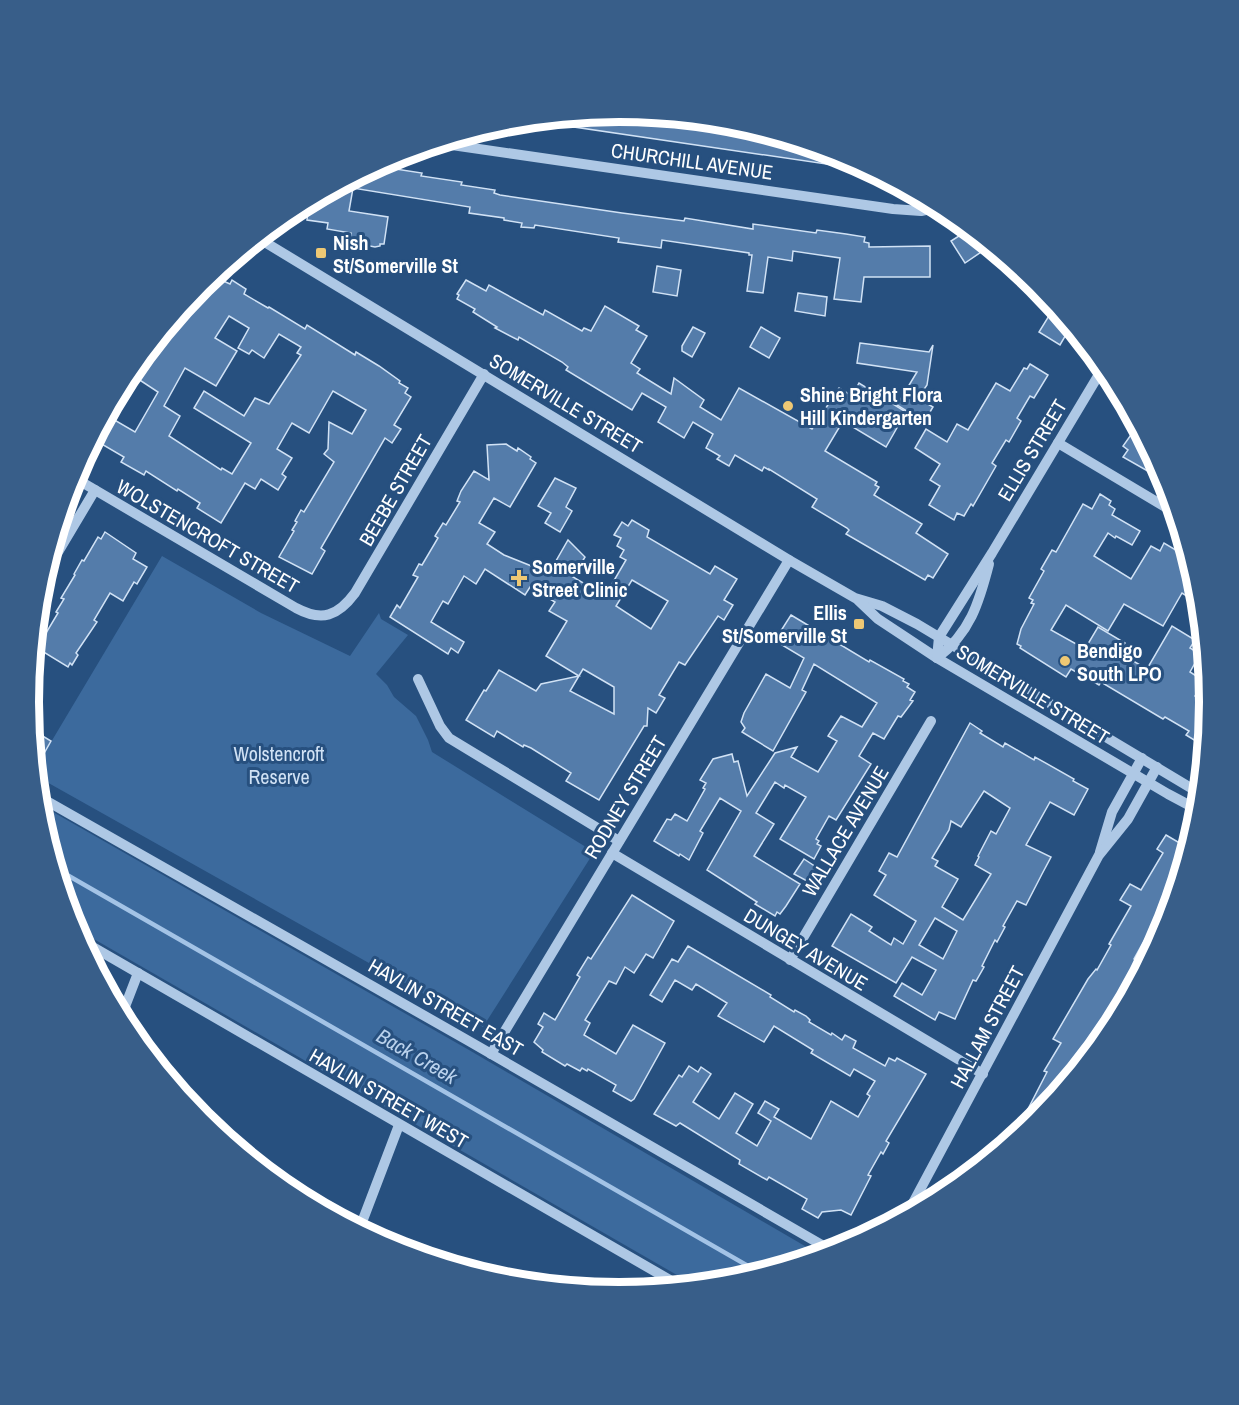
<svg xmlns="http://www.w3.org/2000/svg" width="1239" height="1405" viewBox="0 0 1239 1405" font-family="'Archivo Narrow',sans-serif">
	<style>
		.green { fill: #3c6a9d }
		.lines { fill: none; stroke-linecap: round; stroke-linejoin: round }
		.stream { stroke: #a3c3e6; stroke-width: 4.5 }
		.building { fill: #547caa; stroke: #d1e2f5; stroke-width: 1.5; fill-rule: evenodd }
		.minor { stroke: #aec8e5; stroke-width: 10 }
		.poi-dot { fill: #eec874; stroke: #27507f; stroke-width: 2 }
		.labels { text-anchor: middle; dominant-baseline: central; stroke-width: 6; stroke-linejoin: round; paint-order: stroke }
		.street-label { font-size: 20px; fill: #fff; stroke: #27507f }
		.poi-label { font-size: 20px; font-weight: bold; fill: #fff; stroke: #27507f; text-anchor: start }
		.park-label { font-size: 20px; fill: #d1e2f5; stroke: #27507f }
		.water-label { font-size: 21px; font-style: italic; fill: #bad2ed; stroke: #27507f }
		.rim { fill: none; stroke: #fff; stroke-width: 8 }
	</style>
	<rect width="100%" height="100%" fill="#27507f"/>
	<g class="green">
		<path d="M162 556 261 613 350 656 379 613 381 619 408 635 376 674 387 685 394 697 416 716 428 740 432 752 594 852 483 1027 36 776 35 769Z"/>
		<path d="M39 804 469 1050 822 1256 734 1282 696 1286 73 927 40 817Z"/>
	</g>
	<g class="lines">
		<path class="stream" d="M55 868 762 1274"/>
	</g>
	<g class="building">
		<path d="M620 112 735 123 846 157 861 164 860 169 547 123V119Z"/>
		<path d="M376 166 422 173 421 176 462 182 461 185 495 190 494 193 500 195 622 213 684 221 685 218 753 229V224L816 233 817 230 846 234 865 237 864 242 869 243V247L930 246V277H864L861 302 834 299 840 258 793 251 792 261 768 257 763 293 747 291 752 255H749V253L662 240 661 248 618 242 619 238 535 225 534 228 521 227 522 223 504 220V218L469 213 470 207 353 188 349 211 388 217 384 244H380V246L375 247 359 244V242L350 240 351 233 327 229 328 223 307 220 309 201 331 190 340 191 341 186 339 185Z"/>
		<path d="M970 229 990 246 965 263 951 241Z"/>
		<path d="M657 266 681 270 677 296 653 292Z"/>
		<path d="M212 276 230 284 232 280 246 289 244 294 268 308 269 307 305 329 307 325 355 355 356 352 379 366 400 381 399 383 408 388 405 393 411 397 394 425 401 429 392 443 385 438 321 548 325 551 312 574 279 557 294 531 292 530 297 522 295 521 301 510 304 512 334 462 324 454 328 449 329 422 352 434 366 410 333 391 309 433 292 423 277 449 292 458 282 474 286 477 278 490 261 479 255 489 245 483 221 523 197 508 200 503 178 489 177 491 146 471 144 475 121 462 124 457 93 439 106 415 135 432 158 392 129 373 202 284ZM229 316 249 328 238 348 249 354 252 350 264 358 279 334 301 347 297 353 301 355 269 404 255 398 244 416 204 391 194 408 251 443 232 474 222 468 221 470 169 436 180 416 164 406 185 368 216 386 237 351 215 338Z"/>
		<path d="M466 280 486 291 489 285 543 315 545 310 582 331 584 328 591 331 605 306 639 326 636 330 647 336 631 363 640 369 637 373 671 394 674 378 704 400 700 407 721 420 739 388 812 429 839 388 852 396 859 383 906 412 886 447 843 421 825 451 877 482 875 485 879 487 874 495 922 524 916 533 948 554 933 578 928 575 925 580 846 534 849 530 847 528 812 507 817 499 769 469V470L764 467 762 471 735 455 729 466 717 459 720 456 706 448 713 434 693 422 684 438 658 422 666 407 642 393 632 410 566 370 568 367 562 362 519 337 518 340 495 328 497 327 473 312 475 309 457 299 459 295 457 294Z"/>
		<path d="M798 293 827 297 825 316 795 311Z"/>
		<path d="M1055 306 1071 326 1060 345 1039 332Z"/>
		<path d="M693 327 705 333 692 357 682 351V346Z"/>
		<path d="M761 327 780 338 769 358 750 347Z"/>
		<path d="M860 343 929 352 933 345 927 385 918 398 933 407 924 422 897 405 917 372 857 363Z"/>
		<path d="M1030 364 1048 375 1034 398 1030 396 1017 418 1021 421 1009 442 1006 440 992 463 996 466 973 506 971 504 964 516 957 513 954 520 929 505 940 486 930 480 940 464 915 448 926 429 947 442 957 424 968 430 996 383 1010 391 1024 368 1027 369Z"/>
		<path d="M1138 425 1166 477 1167 482 1123 457 1128 450 1123 446Z"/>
		<path d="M506 444 517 451 518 448 531 457 530 459 536 463 510 507 494 498 479 523 495 532 487 544 504 555 549 573 568 540 585 557 573 577 605 596 626 560 620 557 624 550 617 546 621 538 614 535 622 522 628 526 632 520 649 530 647 537 710 574 715 566 737 579 724 600 733 605 724 620 718 616 685 665 679 662 659 695 665 698 656 713 648 708 647 726H644L599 800 566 781 571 773 531 748 524 745 523 747 497 731 494 737 466 720 484 690 486 691 499 670 536 691 541 684 579 676 546 656 567 621 549 611 555 602 530 587 525 595 485 569 476 584 464 576 448 604 443 601 431 622 464 642 458 653 451 648 448 654 390 617 397 605 400 608 418 577 413 575 419 564 422 565 438 538 435 536 443 523 446 525 460 502 457 501 461 491 474 471 489 480 487 445ZM632 580 668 601 651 629 616 606ZM583 669 614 687V714L570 691Z"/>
		<path d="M555 478 576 488 566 507 572 511 560 532 545 523 551 513 538 506Z"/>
		<path d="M1100 494 1111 501 1109 505 1115 509 1112 515 1140 531 1132 545 1116 536 1115 538 1108 533 1094 556 1131 579 1151 546 1160 551 1164 543 1191 559 1199 588 1201 605 1182 593 1163 626 1124 604 1108 631 1066 605 1051 630 1085 649 1098 627 1125 643 1119 653 1147 669 1172 626 1195 640 1190 648 1200 654 1190 672 1204 681 1195 696 1210 705 1207 743 1201 740 1199 743 1186 735 1189 731 1165 717 1163 719 1101 682 1099 685 1071 669 1066 677 1020 648 1021 646 1017 644 1021 629 1034 604 1031 603 1033 600 1029 598 1044 571 1041 569 1052 550 1056 552 1083 504 1092 509Z"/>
		<path d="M105 532 136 553 133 559 147 567 137 584 134 582 123 601 110 593 94 620 97 622 76 653 78 655 72 665 70 663 68 667 37 648 58 613 56 612 64 599 61 598 75 575 74 574 82 560 84 561 98 537 101 539Z"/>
		<path d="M791 615 869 662 870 660 904 679 903 681 909 684 907 687 915 692 910 700 913 701 901 717 898 716 884 739 873 733 859 756 871 764 836 820 829 816 816 839 819 841 817 844 821 846 814 859 780 839 806 797 785 785 784 788 775 782 756 813 774 824 754 856 800 884 786 906 780 914 777 912 775 916 755 904 757 902 707 870 741 811 720 798 700 831 703 833 689 860 680 854 679 856 654 841 667 819 671 820 675 814 687 821 705 789 703 788 706 783 700 780 713 759 732 754 734 762 738 761 747 796 775 753 797 747 791 757 818 772 837 741 828 736 841 716 862 727 877 703 814 664 802 690 806 692 773 751 742 732 745 728 741 722 744 713 766 674 790 688 804 658 777 642 779 638 777 637Z"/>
		<path d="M970 723 982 731 980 733 1003 747 1005 743 1034 760 1035 757 1074 779 1073 781 1088 789 1074 815 1050 802 1026 845 1051 857 1042 874 1026 905 1017 901 1003 926 1005 927 997 942 995 940 982 966 984 967 976 981 973 980 955 1019 939 1012 935 1020 894 996 902 983 922 995 936 970 912 957 896 983 832 946 851 914 872 927 869 931 891 945 894 938 903 944 916 921 874 895 886 875 879 871 889 853 897 857ZM984 791 1010 808 996 834 991 831 978 856 979 857 975 865 991 874 963 920 942 907 958 879 935 866 938 861 932 858 949 830 951 821 961 827ZM935 918 957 931 943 959 919 945Z"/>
		<path d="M31 729 51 741 42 757 33 752Z"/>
		<path d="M1166 835 1190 849 1168 920 1163 929 1154 923 1134 959 1146 965 1108 1035 1037 1121 1011 1142 1047 1072 1044 1071 1061 1043 1053 1039 1088 979 1096 969 1097 970 1111 945 1109 944 1131 906 1120 900 1130 884 1141 890 1163 853 1157 849Z"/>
		<path d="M804 859 816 867 807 881 794 874Z"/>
		<path d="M632 895 674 921 653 958 646 954 634 973 625 967 616 984 609 981 585 1020 590 1023 584 1035 616 1054 633 1025 665 1043 634 1099 631 1101 613 1091 616 1085 588 1069 587 1071 582 1068 580 1071 567 1064 565 1066 542 1052 543 1050 534 1042 543 1027 538 1024 544 1013 555 1020 580 977 577 975 588 957 591 959Z"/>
		<path d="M688 946 771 995 770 997 794 1012 795 1010 806 1016 810 1020 809 1022 831 1035 832 1033 842 1040 845 1035 856 1041 853 1048 885 1066 889 1058 895 1061 897 1058 926 1074 886 1141 889 1143 883 1154 881 1152 868 1175 871 1176 851 1215 841 1210 822 1212 818 1218 802 1209 807 1199 769 1177 767 1180 739 1164 740 1160 680 1123 676 1126 654 1114 679 1075 682 1077 689 1066 698 1072 701 1067 711 1074 693 1102 719 1119 735 1093 753 1104 736 1133 757 1146 771 1121 758 1113 765 1101 779 1109 774 1117 811 1139 831 1101 858 1117 870 1096 867 1094 875 1081 854 1069 850 1076 811 1053 813 1050 774 1026 764 1042 718 1016 727 1003 696 984 692 990 675 980 662 1002 650 995 672 959 678 962Z"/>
	</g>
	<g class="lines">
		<g class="minor">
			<path d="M438 143 893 209 921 211 939 207"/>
			<path d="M258 238 789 560 855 598 882 606 917 624 1201 794"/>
			<path d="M1058 443 1177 514"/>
			<path d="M73 477 296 608C322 622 338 616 355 593L484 374"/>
			<path d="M42 579 95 490"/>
			<path d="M858 600 878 619 937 658 1168 794 1200 811"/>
			<path d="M937 658 939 637 992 553 1104 366"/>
			<path d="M937 658C970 633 979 603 989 564"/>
			<path d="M418 679 440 726 449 738 619 841"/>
			<path d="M38 796 467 1040 834 1252"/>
			<path d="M1100 852 1112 812 1142 758"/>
			<path d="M612 853 983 1074"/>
			<path d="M79 939 682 1287"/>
			<path d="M790 960 931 721"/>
			<path d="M121 1017 138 973"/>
			<path d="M491 1054 789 560"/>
			<path d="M906 1216 1099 855 1128 819 1157 767"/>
			<path d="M359 1230 399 1125"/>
		</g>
	</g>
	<g class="poi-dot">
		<rect x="315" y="247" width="12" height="12" rx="3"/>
		<circle cx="788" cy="406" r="6"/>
		<path d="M516 569h6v6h6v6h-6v6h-6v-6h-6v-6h6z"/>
		<rect x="853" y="618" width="12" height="12" rx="3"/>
		<circle cx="1065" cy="661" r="6"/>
	</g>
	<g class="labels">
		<g class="street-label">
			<text transform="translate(692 161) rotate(8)">CHURCHILL AVENUE</text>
			<text transform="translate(566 403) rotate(31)">SOMERVILLE STREET</text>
			<text transform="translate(1032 450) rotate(-59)">ELLIS STREET</text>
			<text transform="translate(395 490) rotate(-60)">BEEBE STREET</text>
			<text transform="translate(208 536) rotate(30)">WOLSTENCROFT STREET</text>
			<text transform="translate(1033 694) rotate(31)">SOMERVILLE STREET</text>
			<text transform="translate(625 797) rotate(-59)">RODNEY STREET</text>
			<text transform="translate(845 831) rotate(-59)">WALLACE AVENUE</text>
			<text transform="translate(806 949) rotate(31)">DUNGEY AVENUE</text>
			<text transform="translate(446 1007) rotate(30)">HAVLIN STREET EAST</text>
			<text transform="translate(987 1027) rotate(-62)">HALLAM STREET</text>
			<text transform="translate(389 1098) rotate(30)">HAVLIN STREET WEST</text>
		</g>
		<g class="poi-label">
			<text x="333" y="242">Nish<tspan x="333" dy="23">St/Somerville St</tspan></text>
			<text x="800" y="394">Shine Bright Flora<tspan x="800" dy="23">Hill Kindergarten</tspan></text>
			<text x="532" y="566">Somerville<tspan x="532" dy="23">Street Clinic</tspan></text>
			<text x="847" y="612" text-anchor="end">Ellis<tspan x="847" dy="23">St/Somerville St</tspan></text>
			<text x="1077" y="650">Bendigo<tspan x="1077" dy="23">South LPO</tspan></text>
		</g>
		<g class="park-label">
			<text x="279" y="753">Wolstencroft<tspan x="279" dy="23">Reserve</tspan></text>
		</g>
		<g class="water-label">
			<text transform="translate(417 1056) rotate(30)">Back Creek</text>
		</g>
	</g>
	<path d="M0 0H1239V1405H0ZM39 702a580 580 0 1 1 1160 0a580 580 0 1 1-1160 0Z" fill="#385e89" fill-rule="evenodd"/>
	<path class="rim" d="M39 702a580 580 0 1 1 1160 0a580 580 0 1 1-1160 0Z"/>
</svg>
